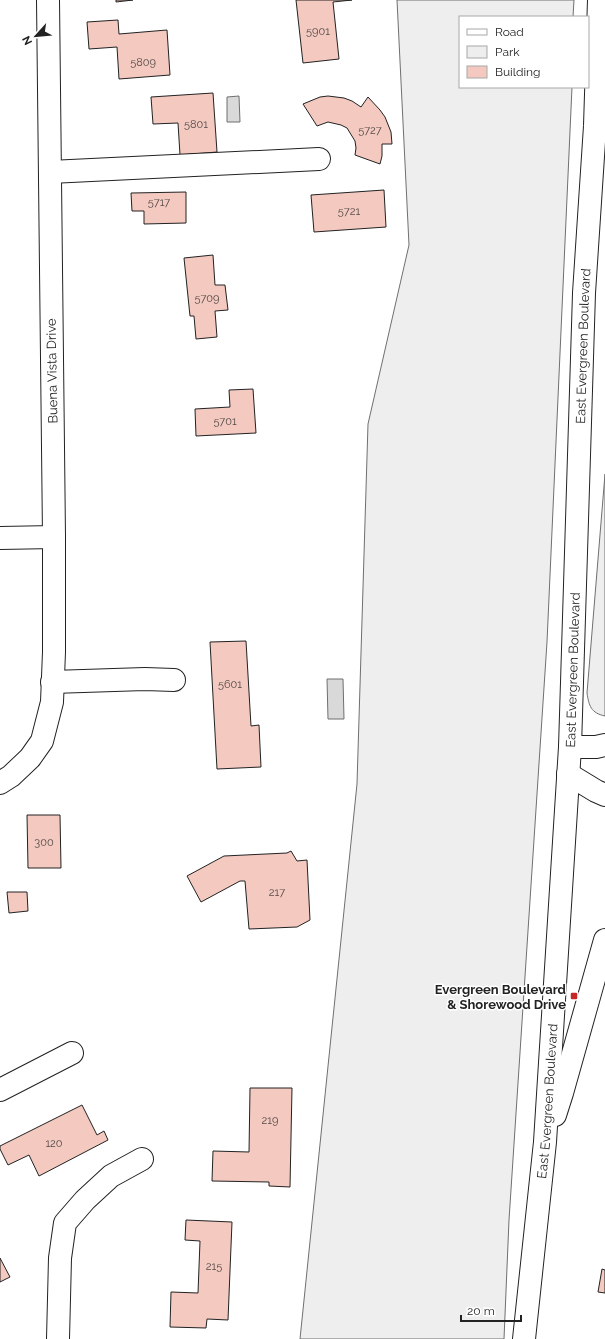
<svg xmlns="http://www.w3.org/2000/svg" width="605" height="1339" viewBox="0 0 605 1339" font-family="Raleway,sans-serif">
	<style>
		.green { fill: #eee; stroke: #6f6f6f }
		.water { fill: #d9d9d9; stroke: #6f6f6f }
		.building { fill: #f3c9c0; stroke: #222 }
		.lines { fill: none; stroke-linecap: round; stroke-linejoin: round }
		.minor-casing { stroke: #222; stroke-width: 24 }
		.minor { stroke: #fff; stroke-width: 22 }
		.poi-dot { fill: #c62828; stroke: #fff; stroke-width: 1.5 }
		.labels { text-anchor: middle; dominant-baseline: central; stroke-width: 3; stroke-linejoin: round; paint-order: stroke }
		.number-label { font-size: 11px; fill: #564c4a }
		.street-label { font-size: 13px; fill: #222; stroke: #fff }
		.poi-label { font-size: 13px; font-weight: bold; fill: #222; stroke: #fff; text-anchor: end }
	</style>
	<rect width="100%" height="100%" fill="#fff"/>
	<g class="green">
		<path d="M397 0H574L573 17H460V87H572L547 642 509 1220 504 1339H300L357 784 368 424 409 245Z"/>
		<path d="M605 474V716C591 713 589 706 587 693Z"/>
	</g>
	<g class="water">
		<path d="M239 96 240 122H227V97Z"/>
		<path d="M327 679H343L344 719H328Z"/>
	</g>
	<g class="building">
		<path d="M116 0H133L116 2Z"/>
		<path d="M296 0H352L333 2 339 59 303 63Z"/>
		<path d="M118 20 119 34 167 30 170 75 119 79 117 47 89 49 87 22Z"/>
		<path d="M213 93 217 152 180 155 178 123 153 124 151 97Z"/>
		<path d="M328 96 344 98 352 101 361 107 368 97 380 110 385 117 391 132 392 144H382V156L380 164 355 155 356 148 355 141 347 128 341 125 328 122 317 126 303 104 320 97Z"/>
		<path d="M384 190 386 227 314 232 311 195Z"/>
		<path d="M186 192V223L144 224V211H132L131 193Z"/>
		<path d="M213 255 215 285H225L228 310 215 311 217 337 196 339 194 316H190L184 258Z"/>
		<path d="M253 389 256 433 196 436 195 409 230 407 229 390Z"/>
		<path d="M246 641 251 726 259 725 261 767 217 769 210 642Z"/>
		<path d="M27 815H60L61 868H28Z"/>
		<path d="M291 851 297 861 307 860 310 920 297 927 249 929 245 881H240L201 902 187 876 224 856 287 853Z"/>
		<path d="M7 892H27L28 911 9 913Z"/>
		<path d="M250 1088H292L290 1187 269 1186V1182L212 1181 213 1151 249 1152Z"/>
		<path d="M82 1105 97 1135 104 1131 108 1140 39 1176 29 1155 8 1165 0 1149V1146Z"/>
		<path d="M186 1220 232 1222 228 1320 207 1319 206 1328 170 1327 171 1292 198 1293 200 1241 185 1240Z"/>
		<path d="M0 1258 10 1277 0 1282Z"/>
		<path d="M602 1269 605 1270V1293L598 1292Z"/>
	</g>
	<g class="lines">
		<defs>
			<g id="minor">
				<path d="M50 172 319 159"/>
				<path d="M0 538 54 537"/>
				<path d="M52 682 145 679 174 680"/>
				<path d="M570 747H596L605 745"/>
				<path d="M568 774 596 791 605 795"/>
				<path d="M0 783 11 776 30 758 42 741 52 702 54 652V537L48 0"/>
				<path d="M0 1090 72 1053"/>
				<path d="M555 1115 562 1093 605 940"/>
				<path d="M58 1339 60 1258 65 1223 85 1200 111 1176 142 1159"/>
				<path id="s1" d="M524 1339 545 1142 570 747 584 293 595 126 599 0"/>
			</g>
		</defs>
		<use href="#minor" class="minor-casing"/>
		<use href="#minor" class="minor"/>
	</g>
	<rect class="poi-dot" x="570" y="992" width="8" height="8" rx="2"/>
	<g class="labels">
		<g class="number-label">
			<text x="318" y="31">5901</text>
			<text x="143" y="62">5809</text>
			<text x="196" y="124">5801</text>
			<text x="370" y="130">5727</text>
			<text x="159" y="202">5717</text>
			<text x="349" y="211">5721</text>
			<text x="207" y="298">5709</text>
			<text x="225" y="421">5701</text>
			<text x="230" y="684">5601</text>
			<text x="44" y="842">300</text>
			<text x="277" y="892">217</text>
			<text x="270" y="1120">219</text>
			<text x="54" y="1143">120</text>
			<text x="214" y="1266">215</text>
		</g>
		<g class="street-label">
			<text stroke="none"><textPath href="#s1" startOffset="995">East Evergreen Boulevard</textPath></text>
			<text transform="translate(52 371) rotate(-91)">Buena Vista Drive</text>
			<text stroke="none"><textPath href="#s1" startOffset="671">East Evergreen Boulevard</textPath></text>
			<text stroke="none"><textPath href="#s1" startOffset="239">East Evergreen Boulevard</textPath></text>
		</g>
		<g class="poi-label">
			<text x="566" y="989">Evergreen Boulevard<tspan x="566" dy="15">&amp; Shorewood Drive</tspan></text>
		</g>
	</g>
	<rect x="459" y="16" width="130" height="72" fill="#ffffff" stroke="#a7a7a7"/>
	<rect x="467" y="29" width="20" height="6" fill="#ffffff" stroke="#a7a7a7"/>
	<text x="495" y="36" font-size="12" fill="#222222">Road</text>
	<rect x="467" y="46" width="20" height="12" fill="#eeeeee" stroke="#a7a7a7"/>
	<text x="495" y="56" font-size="12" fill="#222222">Park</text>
	<rect x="467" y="66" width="20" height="12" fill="#f3c9c0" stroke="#a7a7a7"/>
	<text x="495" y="76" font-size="12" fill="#222222">Building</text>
	<g transform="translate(36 36) rotate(243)" stroke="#ffffff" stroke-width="3" paint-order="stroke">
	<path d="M0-3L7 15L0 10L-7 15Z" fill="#222222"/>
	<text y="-6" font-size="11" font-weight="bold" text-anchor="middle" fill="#222222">N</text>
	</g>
	<path d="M461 1315v6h60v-6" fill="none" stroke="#222222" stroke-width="2"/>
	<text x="467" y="1315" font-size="12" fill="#222222" stroke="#ffffff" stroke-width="3" paint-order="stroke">20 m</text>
</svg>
